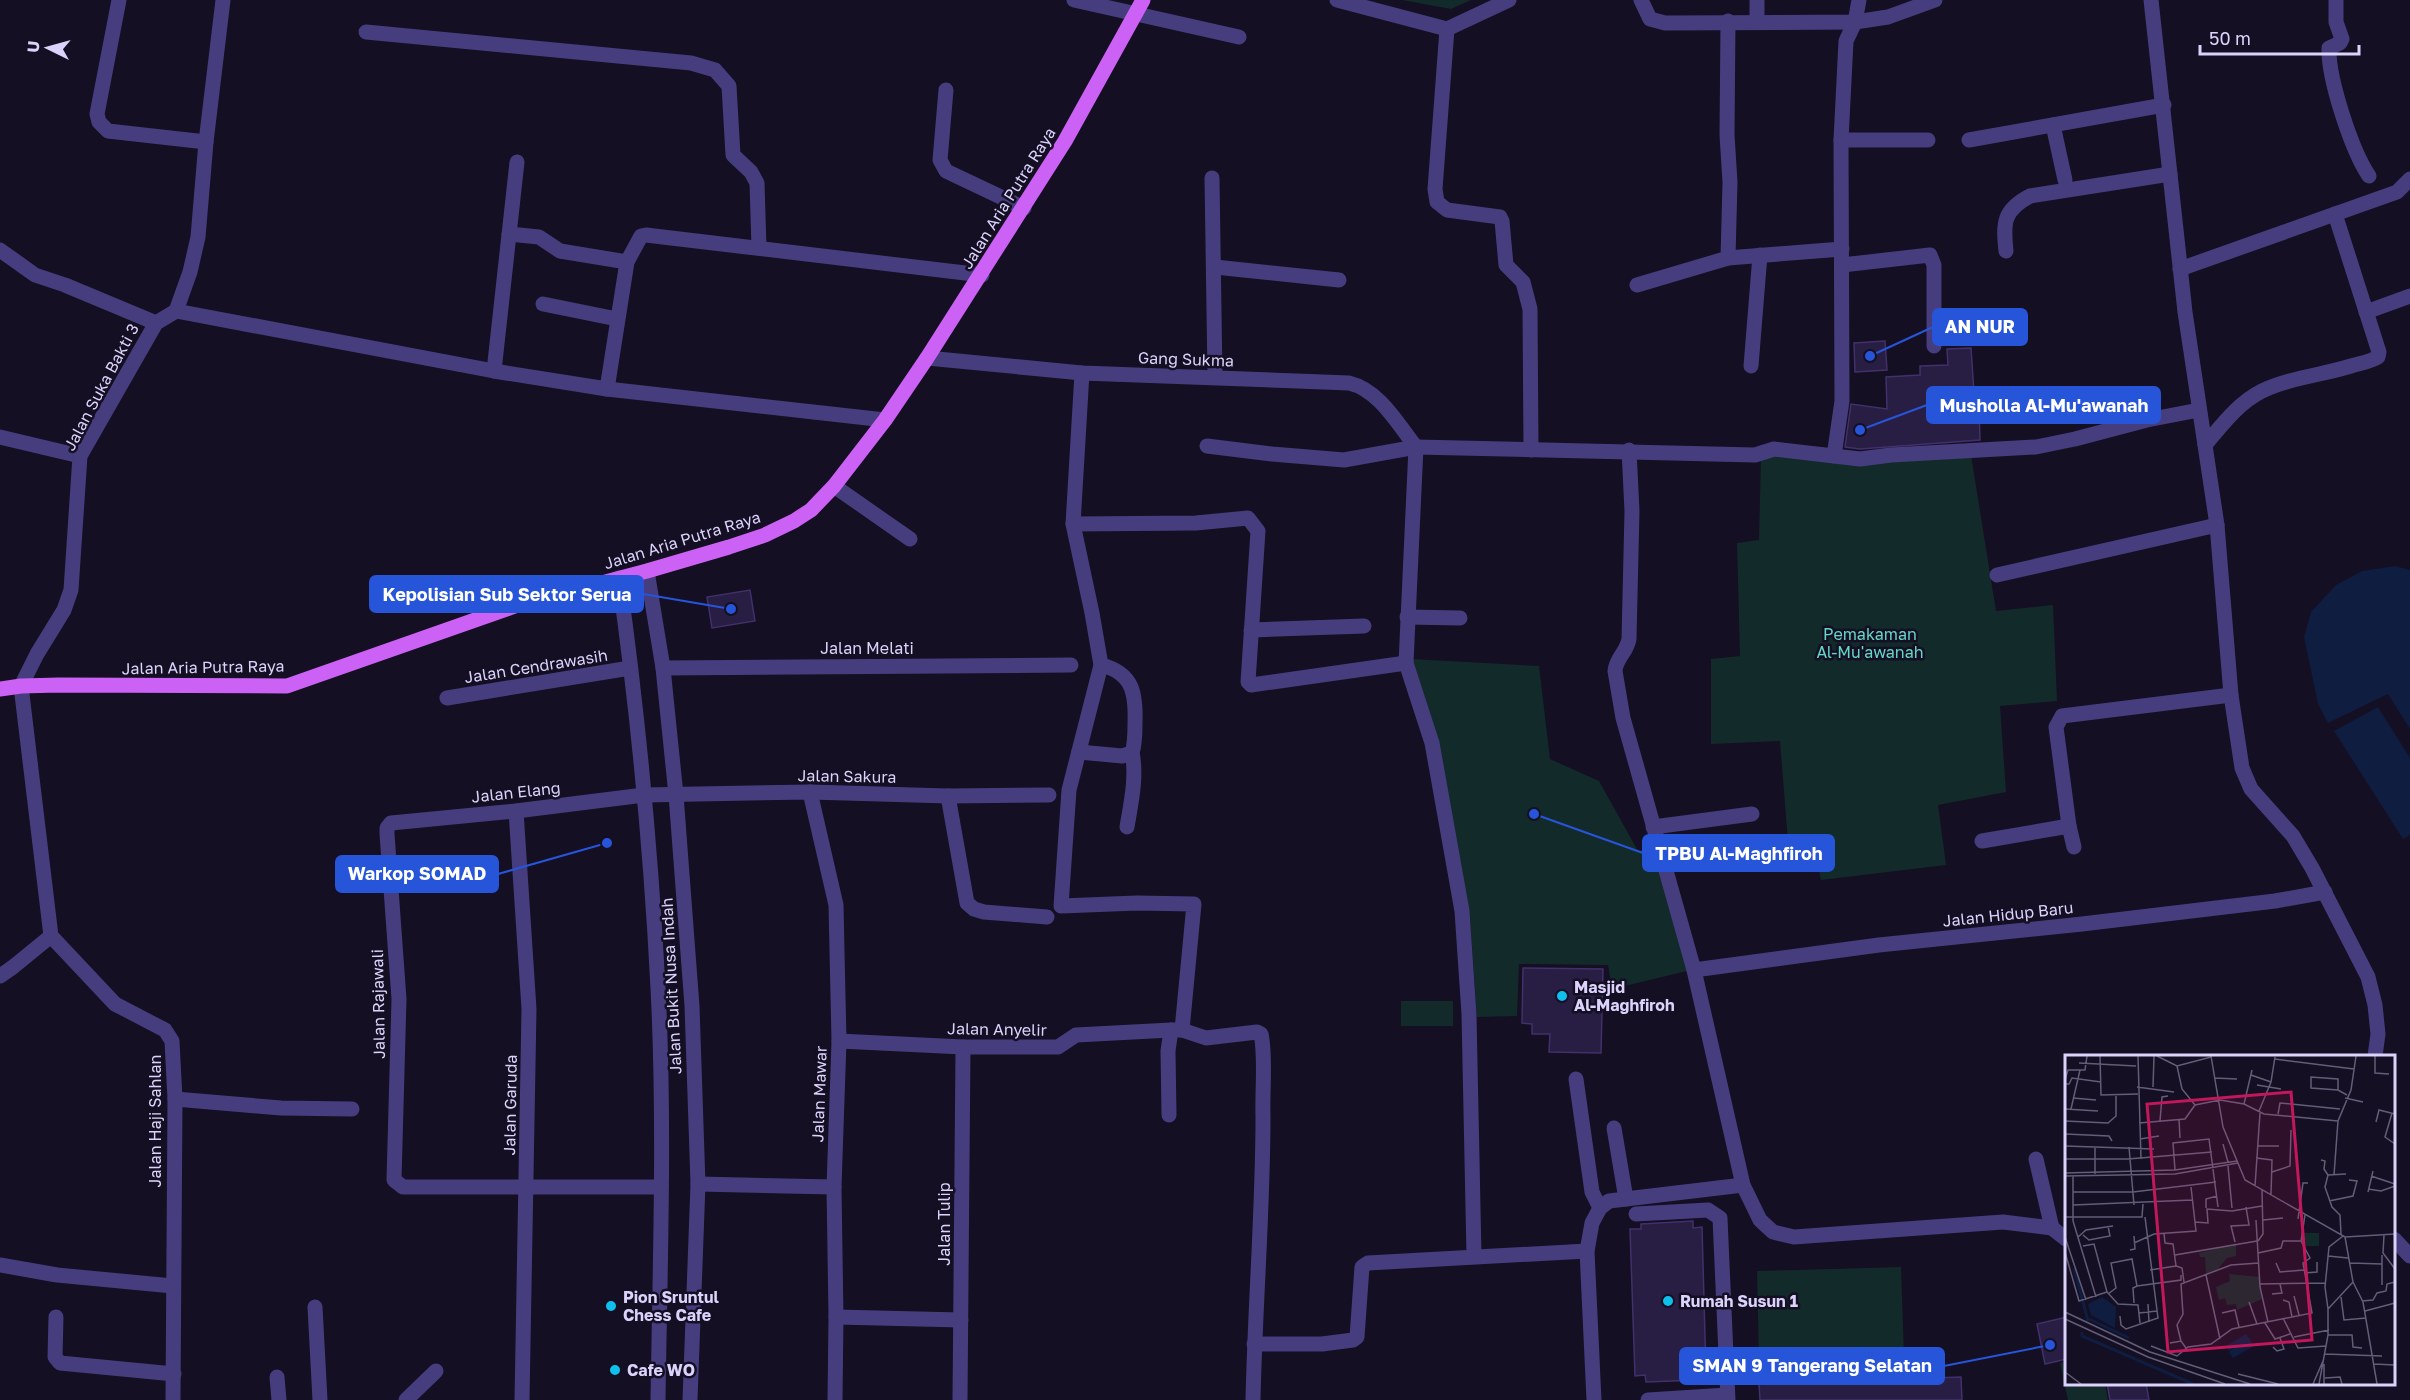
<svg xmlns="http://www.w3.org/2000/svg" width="2410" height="1400" viewBox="0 0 2410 1400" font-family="'Golos Text',sans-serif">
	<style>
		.green { fill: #132a2b }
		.water { fill: #0f1d41 }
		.building { fill: #281d42; stroke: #42306c; stroke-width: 1.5 }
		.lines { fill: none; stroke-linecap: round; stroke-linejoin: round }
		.minor { stroke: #463d7e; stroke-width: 15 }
		.major { stroke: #cc62f5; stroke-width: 15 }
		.poi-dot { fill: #10c0ec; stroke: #140f22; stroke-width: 2 }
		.labels { text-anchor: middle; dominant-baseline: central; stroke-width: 5; stroke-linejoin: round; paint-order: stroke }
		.street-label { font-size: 16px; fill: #dcd3fc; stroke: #140f22 }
		.park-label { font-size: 16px; fill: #64d7c6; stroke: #140f22 }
		.poi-label { font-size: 16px; font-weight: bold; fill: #dcd3fc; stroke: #140f22; text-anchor: start }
		.inset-river { fill: none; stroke: #0f1d41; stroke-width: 3 }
		.inset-road { fill: none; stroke: #645d79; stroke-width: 1.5 }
		.view { fill: #c2185b; fill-opacity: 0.15; stroke: #c2185b; stroke-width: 3 }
		.inset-edge { fill: none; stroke: #dcd3fc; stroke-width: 3 }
		.leader { fill: none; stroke: #2755da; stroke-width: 2 }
		.callout-dot { fill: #2755da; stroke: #140f22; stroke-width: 2 }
		.callout { fill: #2755da; stroke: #2755da; stroke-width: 2 }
		.callout-label { font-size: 18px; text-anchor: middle; font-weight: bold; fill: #fff }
	</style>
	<rect width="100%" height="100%" fill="#140f22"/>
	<g class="green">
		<path d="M1402 0H1471L1451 9Z"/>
		<path d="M1971 455 1996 611 2053 605 2057 701 2000 706 2006 792 1938 805 1946 865 1821 880 1812 842H1788L1780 741 1711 744V659L1740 656 1737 543 1759 540 1761 456Z"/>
		<path d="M1412 659 1539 666 1550 759 1599 781 1638 851 1653 847 1687 971 1612 989 1608 965 1519 964 1517 1016 1477 1017 1470 917Z"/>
		<rect x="1401" y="1001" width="52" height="25"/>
		<path d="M1901 1267 1904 1356 1759 1360 1757 1271Z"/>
		<path d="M2066 1361V1384H2105L2108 1400H2068L2060 1363Z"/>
	</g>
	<g class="water">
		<path d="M2395 566 2410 570V729L2388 694 2328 723 2318 704 2304 637 2311 612 2336 585 2362 571Z"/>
		<path d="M2378 707 2410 758V835L2403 839 2334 731Z"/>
	</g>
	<g class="building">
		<path d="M1885 341 1887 370 1855 372 1854 343Z"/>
		<path d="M1971 348 1975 408H1979L1980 440 1860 449 1845 447 1851 404 1887 409 1886 377 1920 375V366L1948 365 1947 349Z"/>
		<path d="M750 590 755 621 712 628 707 597Z"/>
		<path d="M1523 968 1603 969 1601 1053 1549 1052 1550 1034H1532V1024L1522 1023Z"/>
		<path d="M1693 1221V1228L1702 1227 1706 1373 1698 1374V1380L1646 1382 1645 1375 1635 1376 1630 1229H1641V1224Z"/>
		<path d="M2067 1317V1359L2045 1364 2037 1324Z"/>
		<path d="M1961 1377 1962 1400H1760L1759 1384Z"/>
		<path d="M2107 1383H2146L2149 1400H2110Z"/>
	</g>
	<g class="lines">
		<g class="minor">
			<path d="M119 0 97 114 99 122 108 131 206 142"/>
			<path d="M1074 0 1239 37"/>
			<path d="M1337 0 1447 29"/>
			<path d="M1641 0 1650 19 1665 23 1855 22 1888 17 1935 0"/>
			<path d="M2151 0 2185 312 2217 525 2231 695 2242 768 2251 789 2293 836 2312 868 2368 977 2375 1005 2378 1034 2375 1056"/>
			<path d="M2336 0V22L2342 39 2340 43 2329 48C2328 79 2352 151 2369 176"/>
			<path d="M1757 21V0"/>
			<path d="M1447 29 1435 189 1437 202 1447 210 1500 217 1502 221 1506 265 1523 282 1530 309 1531 450"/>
			<path d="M1447 29 1509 0"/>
			<path d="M366 32 691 63 715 70 729 86 733 155 751 172 757 183 759 248"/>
			<path d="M946 90 940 160 946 171 1024 208"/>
			<path d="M2053 125 2065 180"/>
			<path d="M1841 140H1928"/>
			<path d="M1969 140 2164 105"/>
			<path d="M1212 178 1215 377"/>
			<path d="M509 234 539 237 560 251 627 262"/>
			<path d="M0 250 35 275 65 285 156 323"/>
			<path d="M2006 251C2003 223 2003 210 2030 196L2170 174"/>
			<path d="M1728 258 1842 249"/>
			<path d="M1842 265 1930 255 1934 265V346"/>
			<path d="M1215 267 1339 280"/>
			<path d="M2180 269 2397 192 2410 179"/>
			<path d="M1637 285 1728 258 1730 182 1727 135 1728 21"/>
			<path d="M543 304 617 319"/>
			<path d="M176 311 494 371 607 389 885 420"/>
			<path d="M2366 312 2410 296"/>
			<path d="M927 358 1082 373 1349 383C1379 390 1397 423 1416 447"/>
			<path d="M1751 366 1760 255"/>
			<path d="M494 371 517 162"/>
			<path d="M1082 373 1073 524 1092 613 1101 665 1069 790 1061 906 1137 903 1194 904 1182 1030"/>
			<path d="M607 389 627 262 641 236 646 235 982 275"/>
			<path d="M0 437 80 456"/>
			<path d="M2205 445C2222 425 2238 403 2262 391 2289 378 2322 375 2351 366 2360 363 2370 362 2378 357L2379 352 2335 214"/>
			<path d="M1207 446 1272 454 1344 460 1416 447 1755 455 1774 449 1860 459 1891 455 2036 447 2075 439 2147 420 2199 410"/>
			<path d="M1416 447 1406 663 1432 743 1462 911 1469 1014 1474 1256"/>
			<path d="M1629 450 1632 511 1629 639C1627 652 1616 658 1615 671L1623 718 1694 970 1743 1185 1760 1220 1773 1232 1794 1237 2003 1222 2052 1228 2066 1239"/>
			<path d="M1834 456 1842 401 1841 140 1846 41 1855 22 1859 0"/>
			<path d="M834 486 910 539"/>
			<path d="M1073 524 1196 523 1248 518 1258 531 1248 682 1251 685 1406 663"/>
			<path d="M647 571 663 668 676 795 692 1006 698 1184 690 1400"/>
			<path d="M1997 575 2217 525"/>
			<path d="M619 578C638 714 651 851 658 988 665 1125 660 1263 658 1400"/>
			<path d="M1407 617 1460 618"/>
			<path d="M1251 630 1364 626"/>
			<path d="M663 668 1071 665"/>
			<path d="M447 698 630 668"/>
			<path d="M1079 752 1122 756 1132 753C1135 744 1135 734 1135 724 1136 695 1134 673 1101 665"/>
			<path d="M810 792 836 905 839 1041 834 1187 836 1317 835 1400"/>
			<path d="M948 796 967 903 974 909 984 912 1047 917"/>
			<path d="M516 811 529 1009 522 1400"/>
			<path d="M1127 827C1131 803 1137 777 1132 752"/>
			<path d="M1653 827 1752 814"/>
			<path d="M1982 841 2069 826"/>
			<path d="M2074 847 2069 826 2056 727 2062 716 2231 695"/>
			<path d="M1694 970 1879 945 2082 924 2275 901 2325 892"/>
			<path d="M0 976 13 967 51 936"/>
			<path d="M839 1041 963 1047H1058L1076 1035 1171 1030H1182L1206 1038 1257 1032 1261 1034C1266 1056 1262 1093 1263 1116 1263 1211 1255 1305 1253 1400"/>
			<path d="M1576 1079 1592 1192 1600 1208"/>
			<path d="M175 1099 281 1108 352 1109"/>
			<path d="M1169 1115 1168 1051 1171 1030"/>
			<path d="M1614 1128 1626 1199"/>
			<path d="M2036 1159 2052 1228"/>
			<path d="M698 1184 834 1187"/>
			<path d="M661 1187H403L394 1180 399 999 387 834V828L391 823 516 811 644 795 810 792 948 796 1049 795"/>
			<path d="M1636 1214 1708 1210 1720 1218 1728 1400"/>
			<path d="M2394 1239 2410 1256"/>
			<path d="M0 1265 57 1275 173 1286"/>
			<path d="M315 1307 320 1400"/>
			<path d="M56 1317 55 1357 60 1363 174 1374"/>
			<path d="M836 1317 961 1320"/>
			<path d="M1254 1344H1322L1353 1340 1357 1337 1362 1267 1368 1263 1587 1251"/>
			<path d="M1725 1371 1870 1369"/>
			<path d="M277 1377 279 1400"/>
			<path d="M173 1400 175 1099 172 1041 165 1030 115 1004 51 936 21 686 37 654 64 610 71 590 80 456 156 323 176 311 190 272 198 237 206 142 223 0"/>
			<path d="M406 1400 436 1371"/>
			<path d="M960 1400 963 1047"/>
			<path d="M1594 1400 1587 1251 1592 1223 1600 1208 1609 1201 1743 1185"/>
			<path d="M1648 1400 1727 1395"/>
		</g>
		<path class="major" d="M0 689 21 686 59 685 287 686 515 606 647 571 729 547 765 535 794 521 811 510 834 486 885 420 927 358 1065 141 1143 0"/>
	</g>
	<g class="poi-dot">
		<circle cx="1562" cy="996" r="6"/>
		<circle cx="1668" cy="1301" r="6"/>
		<circle cx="611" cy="1306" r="6"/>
		<circle cx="615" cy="1370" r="6"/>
	</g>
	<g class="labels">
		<g class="street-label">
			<text transform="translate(1008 198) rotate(-58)">Jalan Aria Putra Raya</text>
			<text transform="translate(1186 359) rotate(2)">Gang Sukma</text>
			<text transform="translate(101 387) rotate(-62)">Jalan Suka Bakti 3</text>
			<text transform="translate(682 540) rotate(-17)">Jalan Aria Putra Raya</text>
			<text x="867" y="648">Jalan Melati</text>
			<text transform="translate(536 666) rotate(-9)">Jalan Cendrawasih</text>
			<text transform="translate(203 667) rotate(-1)">Jalan Aria Putra Raya</text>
			<text transform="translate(847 776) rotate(1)">Jalan Sakura</text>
			<text transform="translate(516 792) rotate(-6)">Jalan Elang</text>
			<text transform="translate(2008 914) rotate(-6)">Jalan Hidup Baru</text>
			<text transform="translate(671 986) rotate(-93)">Jalan Bukit Nusa Indah</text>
			<text transform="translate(378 1004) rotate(-91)">Jalan Rajawali</text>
			<text transform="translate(997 1029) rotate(1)">Jalan Anyelir</text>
			<text transform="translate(819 1094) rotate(-88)">Jalan Mawar</text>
			<text transform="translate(510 1105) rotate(-89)">Jalan Garuda</text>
			<text transform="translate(155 1121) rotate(-90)">Jalan Haji Sahlan</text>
			<text transform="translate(944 1224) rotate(-90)">Jalan Tulip</text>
		</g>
		<g class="park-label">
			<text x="1870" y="634">Pemakaman<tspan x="1870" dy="18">Al-Mu'awanah</tspan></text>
		</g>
		<g class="poi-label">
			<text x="1574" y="987">Masjid<tspan x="1574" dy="18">Al-Maghfiroh</tspan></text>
			<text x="623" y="1297">Pion Sruntul<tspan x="623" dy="18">Chess Cafe</tspan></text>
			<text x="1680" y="1301">Rumah Susun 1</text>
			<text x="627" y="1370">Cafe WO</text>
		</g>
	</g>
	<g transform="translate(2065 1055)">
		<rect width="330" height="330" fill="#140f22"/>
		<path d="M239 178H254V191H241ZM171 188V201L162 203 153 214 141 219 140 202H135L134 198ZM164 219 195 222 197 244 172 255 171 249 162 250 160 243 154 245 151 232 165 226Z" fill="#132a2b"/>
		<path d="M37 242 51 252 50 273 26 260 23 249ZM181 279 189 291 168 303 164 297 175 288 164 296 161 291Z" fill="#0f1d41"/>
		<path class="inset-river" d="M9 213 23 266M24 264 64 283M17 277V281L128 329"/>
		<path class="inset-road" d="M35 1 36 40 73 39M73 1 76 104M92 1 112 11 146 2M146 1 158 72 180 125 280 182 330 179M310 1V18L324 19M210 4 289 14M14 8 71 11M112 11 117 34 130 50M186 20 206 27M150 23 172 24M0 25 3 15H20L22 1M0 29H4L7 23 36 27M192 30 216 34M72 32 109 37M88 32 89 1M273 35V24L246 22V33L273 35 282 40M8 43 31 45M280 43 298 47M179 49 187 15M0 54 33 56M6 54 15 15M194 56 206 27 210 2M327 58 320 82 330 89M213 59 215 48 275 54M114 64 115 83M0 66 43 68 51 61V41M95 66 97 42 103 41M311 67 314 55 330 59M74 68 120 64 130 50 155 45 179 49 199 59 273 66M0 79 44 81 47 86M75 84 94 81M158 89 163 107M0 91 89 94M192 91H214M30 92V119M64 92 69 150M191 103 207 105 206 140M0 104H63L147 97M256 105 260 106 259 114 263 120M163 111 167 153M110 115 108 88 144 84 153 152M207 117 225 111 226 75M0 118 110 115 172 106M269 120 273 66 286 35 291 1M0 121 110 119 173 108M8 121V166L31 242M306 121 330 129M190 131 195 58M303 134 316 136 330 131M8 137H68L151 127M303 137 308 116M264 146 288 141 292 126 284 125M8 150 127 145M141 153V144L152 141M0 162H77L78 149M233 164 238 128H243M191 165 195 232 203 267M198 165 218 163M130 167 143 168 142 154 167 156 197 151M99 178 100 188 108 189 111 211 117 213 119 227M276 179 275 160 267 152 260 132 263 120 281 119M18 180 24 185 45 181 43 171M319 180 318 198 330 214M0 182 21 245M13 182 21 175 48 171M193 186 198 179 197 135M236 186 240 160M170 187 166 171 184 170 181 152M69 188 89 179 131 176 126 132M18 191 29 189 42 237 53 249 73 250 75 268M65 195 70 194 69 181M0 197 14 246 42 237M193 198 216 193 218 186H236M110 200 192 186M317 200V230M263 201 283 203M211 208 215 217 239 215M285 208 317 209M85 215 111 211M239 218 252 217V207M141 220 155 284M288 227 298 247 312 329M195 229 260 228M72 231 116 225V220M43 239 51 233 46 208 67 204 72 231 68 233 69 248M207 239 217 238 215 229M229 241 234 260M276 242 279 265 301 263M218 245 224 247 227 262M297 246 308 245 312 238 321 236 322 229 330 227M184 247 192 269M83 249 84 267M263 254 260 232 264 192 278 181M300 256 330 248M0 257 85 297 185 329M74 258 92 256M157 258 170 255 174 272M55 261 56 270 61 274 93 263 80 162M218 263 233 293 261 291M0 264 83 302 160 329M200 268 210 284 225 279M263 280H287L288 292 297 293M229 282 264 275M116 286 112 270 118 259 116 229 166 210 194 208M105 288 116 286 121 293M86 291 112 301 123 292 146 289 167 274 247 258 238 208 245 203 236 186M208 292 212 296 219 294 215 283M260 299 317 301M259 309V329M309 309 330 310M0 317 16 329M173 319 213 329M260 323 275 322 277 329M248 329 258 306M254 329 263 280V254L288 227 280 182"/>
		<path class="view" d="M226 37 247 285 103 297 82 49Z"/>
		<rect width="330" height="330" class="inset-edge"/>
	</g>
	<path class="leader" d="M1870 356L1933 327M1860 430L1927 405M731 609L643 594M1534 814L1643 853M607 843L498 874M2050 1345L1944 1366"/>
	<g class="callout-dot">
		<circle cx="1870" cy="356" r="6"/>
		<circle cx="1860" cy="430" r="6"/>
		<circle cx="731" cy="609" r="6"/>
		<circle cx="1534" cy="814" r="6"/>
		<circle cx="607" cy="843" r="6"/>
		<circle cx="2050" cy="1345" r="6"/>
	</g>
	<g class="callout">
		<rect x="1933" y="309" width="94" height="36" rx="6"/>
		<rect x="1927" y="387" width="233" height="36" rx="6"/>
		<rect x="370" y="576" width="273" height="36" rx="6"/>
		<rect x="1643" y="835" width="191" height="36" rx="6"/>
		<rect x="336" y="856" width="162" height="36" rx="6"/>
		<rect x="1680" y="1348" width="264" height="36" rx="6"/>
	</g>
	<g class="callout-label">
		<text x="1980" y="333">AN NUR</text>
		<text x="2044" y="412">Musholla Al-Mu'awanah</text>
		<text x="507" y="601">Kepolisian Sub Sektor Serua</text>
		<text x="1739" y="860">TPBU Al-Maghfiroh</text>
		<text x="417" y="880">Warkop SOMAD</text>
		<text x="1812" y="1372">SMAN 9 Tangerang Selatan</text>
	</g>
	<g transform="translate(48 48) rotate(275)" stroke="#140f22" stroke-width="4.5" paint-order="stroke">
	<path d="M0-4.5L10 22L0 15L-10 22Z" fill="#dcd3fc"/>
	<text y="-9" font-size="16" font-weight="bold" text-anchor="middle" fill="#dcd3fc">U</text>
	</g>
	<path d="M2200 45v9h159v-9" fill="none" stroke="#dcd3fc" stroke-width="3"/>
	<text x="2209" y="45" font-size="18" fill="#dcd3fc" stroke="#140f22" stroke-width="4.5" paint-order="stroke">50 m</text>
</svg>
